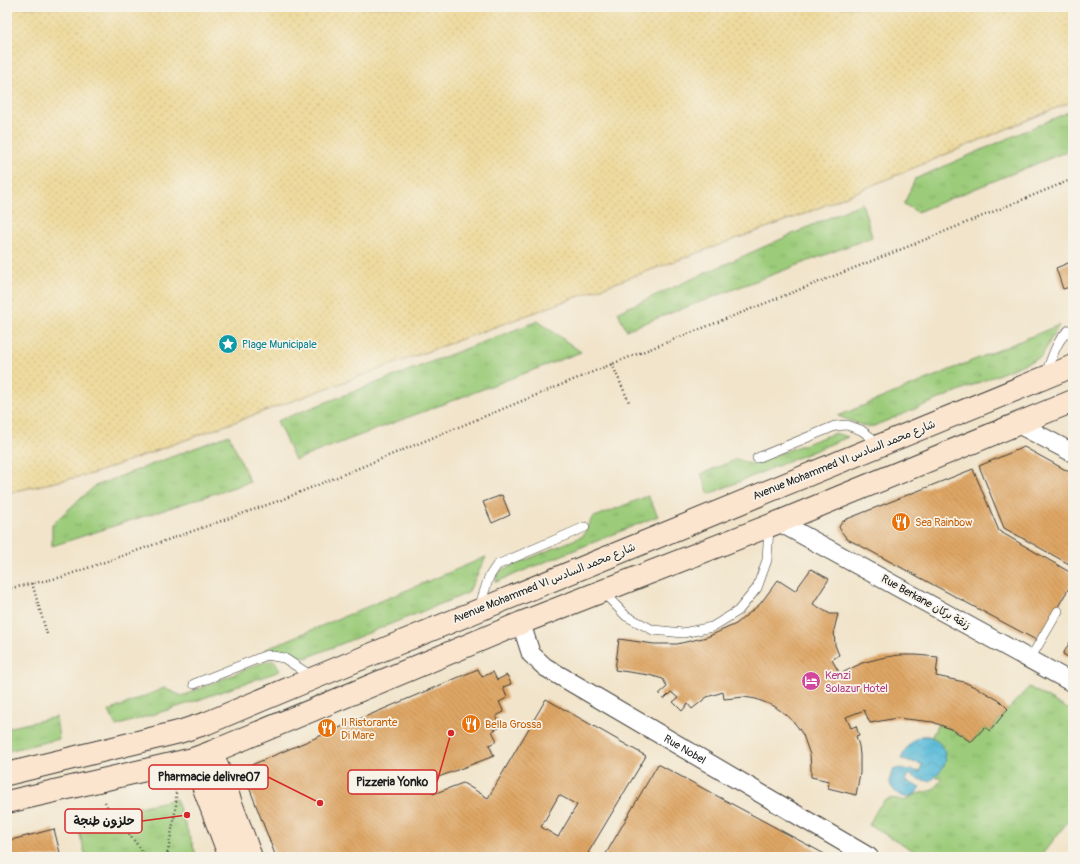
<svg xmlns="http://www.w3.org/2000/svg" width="1080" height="864" viewBox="0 0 1080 864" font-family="Pangolin,'Playpen Sans Arabic',sans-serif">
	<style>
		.grass { fill: url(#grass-tufts); stroke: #5c744b }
		.sand { fill: url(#sand-dots); stroke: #857b5d }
		.water { fill: url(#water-waves); stroke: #3c6c7b }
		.building { fill: url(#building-back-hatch); fill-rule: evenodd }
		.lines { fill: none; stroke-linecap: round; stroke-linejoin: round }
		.lane-casing { stroke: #3c3a36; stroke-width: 10 }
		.street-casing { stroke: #3c3a36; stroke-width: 20 }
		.secondary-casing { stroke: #3c3a36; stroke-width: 24 }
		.path { stroke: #3c3a36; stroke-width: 2.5; stroke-dasharray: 1 3; stroke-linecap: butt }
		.lane { stroke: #fff; stroke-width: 9 }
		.street { stroke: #fff; stroke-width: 18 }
		.secondary { stroke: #fbe5cf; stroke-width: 22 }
		.labels { text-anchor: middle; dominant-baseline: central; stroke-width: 3.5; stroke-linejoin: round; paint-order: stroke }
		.culture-label { font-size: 11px; fill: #0d838f; stroke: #f7f3e8; text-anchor: start }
		.street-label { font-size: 11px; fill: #1c1c1c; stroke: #f7f3e8 }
		.food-label { font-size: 11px; fill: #c56008; stroke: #f7f3e8; text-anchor: start }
		.hotel-label { font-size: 11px; fill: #b23c85; stroke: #f7f3e8; text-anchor: start }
		.leader { fill: none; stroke: #d62828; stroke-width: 1.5 }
		.callout-dot { fill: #d62828; stroke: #f7f3e8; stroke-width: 1.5 }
		.callout { fill: #f7f3e8; stroke: #d62828; stroke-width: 1.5 }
		.callout-label { font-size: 12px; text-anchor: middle; font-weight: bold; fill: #1c1c1c }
	</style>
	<defs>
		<pattern id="grass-tufts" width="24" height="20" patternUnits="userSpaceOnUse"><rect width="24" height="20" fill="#9ccc7a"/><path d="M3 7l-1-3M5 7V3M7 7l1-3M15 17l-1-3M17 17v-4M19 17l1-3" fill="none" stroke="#86af69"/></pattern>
		<pattern id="sand-dots" width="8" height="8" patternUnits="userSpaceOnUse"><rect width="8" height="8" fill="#eeda9e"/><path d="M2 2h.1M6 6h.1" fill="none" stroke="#ccba88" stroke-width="1.8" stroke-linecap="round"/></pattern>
		<pattern id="water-waves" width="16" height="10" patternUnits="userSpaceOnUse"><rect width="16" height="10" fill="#5cbcda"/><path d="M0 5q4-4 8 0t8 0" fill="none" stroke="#4fa1ba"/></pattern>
		<pattern id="building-back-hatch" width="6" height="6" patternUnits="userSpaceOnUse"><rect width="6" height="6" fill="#dea665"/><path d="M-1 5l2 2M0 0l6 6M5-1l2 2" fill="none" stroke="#be8e57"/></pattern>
	</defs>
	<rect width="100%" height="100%" fill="#f7f3e8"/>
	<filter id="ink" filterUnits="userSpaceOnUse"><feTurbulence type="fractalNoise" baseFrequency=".025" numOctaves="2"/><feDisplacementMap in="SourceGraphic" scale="8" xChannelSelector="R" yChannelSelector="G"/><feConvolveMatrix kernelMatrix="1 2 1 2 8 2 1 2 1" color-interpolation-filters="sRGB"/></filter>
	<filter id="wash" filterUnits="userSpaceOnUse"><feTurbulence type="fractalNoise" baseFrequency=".012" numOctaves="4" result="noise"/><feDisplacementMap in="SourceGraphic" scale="16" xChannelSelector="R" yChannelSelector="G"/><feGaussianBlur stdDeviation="0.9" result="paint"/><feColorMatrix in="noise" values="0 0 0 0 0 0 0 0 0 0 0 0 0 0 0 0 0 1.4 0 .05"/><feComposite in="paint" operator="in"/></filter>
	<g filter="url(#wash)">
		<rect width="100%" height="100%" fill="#f1e4ca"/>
		<g class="grass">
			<path d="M1073 110V149L917 212 904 204 915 179Z"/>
			<path d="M862 203 872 237 626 330 618 312Z"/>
			<path d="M538 321 581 352 295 460 277 421Z"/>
			<path d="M1059 325 1041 357 869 428 838 416Z"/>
			<path d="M835 433 848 437 709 494 701 474 737 459 751 464Z"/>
			<path d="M229 435 250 482 52 546V524L95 486Z"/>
			<path d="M648 496 658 516 496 582 497 572 583 536 592 518Z"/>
			<path d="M486 557 468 593 306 658 264 650Z"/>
			<path d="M266 661H275L280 671 187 704 116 726 109 711 164 688 182 696Z"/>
			<path d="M1029 687 1073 712V815L1040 857H925L869 825C878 809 882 792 904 801L917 794 933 790 941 780 940 776 937 778 935 776 939 773 936 741 931 738 938 724 953 730 971 742 985 727 990 731 1008 709Z"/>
			<path d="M56 717 59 739 7 751V728Z"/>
			<path d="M176 799 197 857H86L76 820Z"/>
		</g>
		<path class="sand" d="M7 7H1073V101L804 214 95 473 7 493Z"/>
		<path class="water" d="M921 736C924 736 926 736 928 736 939 739 948 752 945 763 943 770 936 776 931 781L921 780 908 774 905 781 911 783 920 788C918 790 916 794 913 795 902 802 892 790 889 781L893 770 900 768 920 772 922 764 901 759C907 746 909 743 921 736Z"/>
		<g id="blocks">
			<g class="building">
				<path d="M1073 261V286L1063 289 1056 268Z"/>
				<path d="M1024 447 1073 474V560H1072L1069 564 1004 528 979 466Z"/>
				<path d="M973 469 999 531 1073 574V581L1038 641 861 546 847 539 841 531 839 527 842 522 847 519Z"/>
				<path d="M502 495 510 515 492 523 483 502Z"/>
				<path d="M811 569 829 579 813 604 830 614H838L834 630 835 645 839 655 832 660 840 674 862 663 881 658 899 655H916L938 657 936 676 964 682 981 690 1000 701 1008 709 990 731 985 727 971 742 953 730 933 722 897 718 870 723 864 710 846 717 851 728 856 726 859 735 856 736 859 746 860 755V773L856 795 828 788 829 781 811 777V767L810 755 803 735 797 726 789 717 774 706 756 699 744 697 724 699 723 692 707 697 692 709 688 704 682 711 673 702 678 698 671 692 664 699 659 694 667 687 663 679 649 675 615 670 619 639 654 644H677L707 637 736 624 760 604 778 580 795 591Z"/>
				<path d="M1073 637V660L1063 654Z"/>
				<path d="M478 669 482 677 493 672 497 680 507 675 511 684 503 687 507 698 499 702 504 712 496 716 501 727 492 731 497 741 489 745 494 756 428 781 433 794 463 783 488 798 546 699 646 756 588 853 595 857H276L242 769ZM559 795 577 805 558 837 541 827Z"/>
				<path d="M658 764 830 857H604Z"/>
				<path d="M54 829 61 857H7V841Z"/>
			</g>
		</g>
	</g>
	<g filter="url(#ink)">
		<use href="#blocks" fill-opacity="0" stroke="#3c3a36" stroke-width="1"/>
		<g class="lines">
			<defs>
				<g id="lane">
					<path d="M1046 374C1051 360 1058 334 1073 328"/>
					<path d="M757 458 835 426 847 425 861 430 880 444"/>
					<path d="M602 591 626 616 653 630 683 633 712 627 738 611 757 588 767 560 769 527"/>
					<path d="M479 608 489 577 497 565 585 527"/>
					<path d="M1030 659 1058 611"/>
					<path d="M194 684 267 655 284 658 313 677"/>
				</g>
				<g id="street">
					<path d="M1018 424 1073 453"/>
					<path d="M779 522 1073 683"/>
					<path id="s1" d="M521 623 531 654 545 667 869 857"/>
				</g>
				<g id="secondary">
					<path d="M212 752 251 857"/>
					<path d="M193 759 230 857"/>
					<path d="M7 774 179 732 207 723 314 678 1073 366"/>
					<path d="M7 802 193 759 212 752 521 623 779 522 1073 401"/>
				</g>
			</defs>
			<use href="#lane" class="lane-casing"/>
			<use href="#street" class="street-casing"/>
			<use href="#secondary" class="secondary-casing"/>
			<g class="path">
				<path d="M612 364 629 402"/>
				<path d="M32 583 47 634"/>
				<path d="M7 589 62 577 281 500 612 364 902 249 1073 179"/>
				<path d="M105 802 106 805 147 857"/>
				<path d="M167 857 176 807V791"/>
			</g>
			<use href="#lane" class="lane"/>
			<use href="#street" class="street"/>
			<use href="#secondary" class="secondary"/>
		</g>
	</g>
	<defs>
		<symbol id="sight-disc" viewBox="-11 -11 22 22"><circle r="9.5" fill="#0f9aa8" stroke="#f7f3e8"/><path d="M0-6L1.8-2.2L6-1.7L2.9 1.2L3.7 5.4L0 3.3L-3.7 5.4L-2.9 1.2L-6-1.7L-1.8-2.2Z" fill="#fff"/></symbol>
		<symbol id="restaurant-disc" viewBox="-11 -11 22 22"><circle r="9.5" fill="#e8710a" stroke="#f7f3e8"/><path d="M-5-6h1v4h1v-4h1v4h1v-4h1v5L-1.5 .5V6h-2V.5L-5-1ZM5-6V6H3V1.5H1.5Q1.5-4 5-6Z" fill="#fff"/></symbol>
		<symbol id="hotel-disc" viewBox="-11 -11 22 22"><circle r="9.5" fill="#d1479c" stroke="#f7f3e8"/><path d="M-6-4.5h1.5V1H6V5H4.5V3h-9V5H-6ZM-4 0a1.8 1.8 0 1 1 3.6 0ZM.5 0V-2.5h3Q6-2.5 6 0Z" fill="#fff"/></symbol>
	</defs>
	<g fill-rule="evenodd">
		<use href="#sight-disc" x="217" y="333" width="22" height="22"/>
		<use href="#restaurant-disc" x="890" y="511" width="22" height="22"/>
		<use href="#hotel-disc" x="800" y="670" width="22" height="22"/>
		<use href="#restaurant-disc" x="460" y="713" width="22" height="22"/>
		<use href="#restaurant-disc" x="316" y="717" width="22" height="22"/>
	</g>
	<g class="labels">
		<g class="culture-label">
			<text x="242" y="344">Plage Municipale</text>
		</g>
		<g class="street-label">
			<text transform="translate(844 460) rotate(-22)">Avenue Mohammed VI شارع محمد السادس</text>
			<text transform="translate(544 583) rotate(-22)">Avenue Mohammed VI شارع محمد السادس</text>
			<text transform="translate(926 602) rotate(29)">Rue Berkane زنقة بركان</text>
			<text stroke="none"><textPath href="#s1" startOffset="214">Rue Nobel</textPath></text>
		</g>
		<g class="food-label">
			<text x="915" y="522">Sea Rainbow</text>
			<text x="341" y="722">Il Ristorante<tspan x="341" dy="13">Di Mare</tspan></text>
			<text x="485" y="724">Bella Grossa</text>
		</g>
		<g class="hotel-label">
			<text x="825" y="675">Kenzi<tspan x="825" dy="13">Solazur Hotel</tspan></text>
		</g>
	</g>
	<path class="leader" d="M320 803L268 777M451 733L437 782M187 815L142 821"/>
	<g class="callout-dot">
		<circle cx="320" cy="803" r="4"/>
		<circle cx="451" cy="733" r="4"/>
		<circle cx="187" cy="815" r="4"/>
	</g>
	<g class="callout">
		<rect x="149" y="765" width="119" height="24" rx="4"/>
		<rect x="348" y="770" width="89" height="24" rx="4"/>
		<rect x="65" y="809" width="77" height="24" rx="4"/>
	</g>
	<g class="callout-label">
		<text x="209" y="781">Pharmacie delivre07</text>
		<text x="392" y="786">Pizzeria Yonko</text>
		<text x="104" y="825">حلزون طنجة</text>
	</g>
	<rect width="1080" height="864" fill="none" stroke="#f7f3e8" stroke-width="24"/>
</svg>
